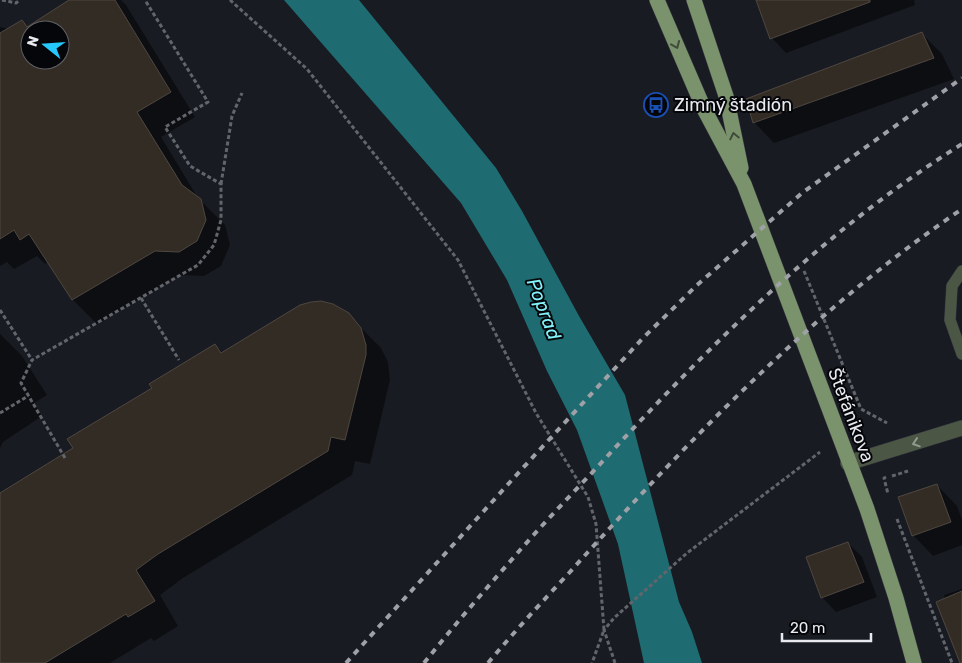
<svg xmlns="http://www.w3.org/2000/svg" width="962" height="663" viewBox="0 0 962 663" font-family="Rubik,sans-serif">
	<style>
		.water { fill: #1e6c72 }
		.shadow { fill: #0007; fill-rule: evenodd }
		.building { fill: #332c25; stroke: #4f4740; fill-rule: evenodd }
		.lines { fill: none; stroke-linecap: round; stroke-linejoin: round }
		.lane-casing { stroke: #363840; stroke-width: 12 }
		.street-casing { stroke: #363840; stroke-width: 16 }
		.primary-casing { stroke: #363840; stroke-width: 16 }
		.path { stroke: #63656c; stroke-width: 3; stroke-dasharray: 4 2.5; stroke-linecap: butt }
		.lane { stroke: #4b5744; stroke-width: 11 }
		.street { stroke: #4b5744; stroke-width: 15 }
		.primary { stroke: #7b936c; stroke-width: 15 }
		.rail { stroke: #9fa1a7; stroke-width: 4; stroke-dasharray: 6 6; stroke-linecap: butt }
		.oneway { stroke: #404c3a }
		.oneway2 { stroke: #929991 }
		.labels { text-anchor: middle; dominant-baseline: central; stroke-width: 4; stroke-linejoin: round; paint-order: stroke }
		.poi-label { font-size: 18px; fill: #e8eaef; stroke: #050609; text-anchor: start }
		.street-label { font-size: 18px; fill: #e8eaef; stroke: #050609 }
		.water-label { font-size: 19px; font-style: italic; fill: #83f3fc; stroke: #050609 }
	</style>
	<rect width="100%" height="100%" fill="#191b23"/>
	<path class="water" d="M284 0H359L496 168 522 211 579 316 625 395 679 602 692 632 702 663H644L618 544 577 430 547 371 507 280 461 203Z"/>
	<g class="shadow">
		<path d="M72 0H121L126 5 195 117 161 137 198 198 225 225 230 245 221 266 204 276 180 275 97 324 73 300 48 262 45 264 37 256 14 269 7 262 0 266V27L9 29 22 21 28 28ZM30 30H60V60H30Z"/>
		<path d="M758 0H914L915 5 786 53 772 38Z"/>
		<path d="M922 34 942 54 954 79 774 143 754 122Z"/>
		<path d="M344 311 381 348 388 362 390 380 370 464 355 461 352 475 183 578 160 595 178 626 154 641 151 638 110 663H1L0 494 75 449 153 388 215 345 223 353Z"/>
		<path d="M0 334 22 356 47 395 34 403 42 416 3 442 0 448Z"/>
		<path d="M937 485 957 506 962 520V545L933 556 913 535Z"/>
		<path d="M848 543 862 557 877 597 836 612 822 597Z"/>
		<path d="M962 589V663H961L944 595Z"/>
	</g>
	<g class="building">
		<path d="M69 0H115L171 92 137 112 182 185 201 199 206 220 197 241 179 252 155 251 72 300 29 234 20 240 14 230 0 239V33L22 20 27 27ZM30 30H60V60H30Z"/>
		<path d="M756 0H870V2L770 39Z"/>
		<path d="M922 32 934 58 753 123 746 99Z"/>
		<path d="M321 301 333 304 349 313 361 328 366 345V355L345 440 331 437 328 451 158 554 136 570 155 601 128 617 126 614 45 663H0V493L73 448 67 439 152 388 149 384 215 344 221 353 300 305 311 302Z"/>
		<path d="M937 484 951 522 912 536 898 497Z"/>
		<path d="M848 542 864 582 821 598 806 557Z"/>
		<path d="M962 591V663H960L936 602Z"/>
	</g>
	<g class="lines">
		<defs>
			<path id="lane" d="M962 271 952 286 950 320 962 354"/>
			<path id="street" d="M848 463 962 428"/>
			<g id="primary">
				<path d="M657 0 704 109 744 184 867 509 896 598 914 663"/>
				<path d="M694 0 726 96 741 168"/>
			</g>
		</defs>
		<use href="#lane" class="lane-casing"/>
		<use href="#street" class="street-casing"/>
		<use href="#primary" class="primary-casing"/>
		<g class="path">
			<path d="M2 0 16 3 20 0"/>
			<path d="M230 0 307 69 458 260 536 413 588 497 596 524 604 630 592 663"/>
			<path d="M221 184 232 116 242 93"/>
			<path d="M804 271 861 409 887 423"/>
			<path d="M141 298 179 360"/>
			<path d="M0 310 32 360"/>
			<path d="M0 413 28 396"/>
			<path d="M65 458 21 383 32 360 198 265 214 245 221 220V184L190 166 165 127 208 102 145 0"/>
			<path d="M892 476 908 471"/>
			<path d="M886 477 884 478 888 494"/>
			<path d="M897 519 952 663"/>
			<path d="M615 663 604 630 614 618 687 553 820 452"/>
		</g>
		<use href="#lane" class="lane"/>
		<use href="#street" class="street"/>
		<use href="#primary" class="primary"/>
		<g class="rail">
			<path d="M346 663 521 470 643 338 696 286 802 193 962 78"/>
			<path d="M424 663C453 627 483 592 514 557 546 520 581 485 614 449 719 336 831 226 962 144"/>
			<path d="M488 663C514 632 541 603 569 573 689 440 813 310 962 209"/>
		</g>
	</g>
	<defs><path id="oneway-chevron" d="M-2-3.5L2.5 0L-2 3.5" fill="none" stroke-width="1.6" stroke-linecap="round" stroke-linejoin="round" transform="scale(1.25)"/></defs>
	<g class="oneway">
		<use href="#oneway-chevron" transform="translate(676 45) rotate(67)"/>
		<use href="#oneway-chevron" transform="translate(734 136) rotate(-102)"/>
	</g>
	<use class="oneway2" href="#oneway-chevron" transform="translate(916 443) rotate(162)"/>
	<defs>
		<symbol id="bus-ring" viewBox="-11 -11 22 22"><circle r="9.5" fill="#050609" stroke="#1a4fb4" stroke-width="1.5"/><path d="M-5-6H5V4H4V6H2V4H-2V6H-4V4H-5ZM-3.5-4V0h7V-4ZM-3.5 1.2v1.5H-2V1.2ZM2 1.2v1.5H3.5V1.2Z" fill="#1a4fb4"/></symbol>
	</defs>
	<g fill-rule="evenodd">
		<use href="#bus-ring" x="642" y="91" width="28" height="28"/>
	</g>
	<g class="labels">
		<g class="poi-label">
			<text x="674" y="105">Zimný štadión</text>
		</g>
		<g class="street-label">
			<text transform="translate(851 415) rotate(69)">Štefánikova</text>
		</g>
		<g class="water-label">
			<text transform="translate(544 309) rotate(69)">Poprad</text>
		</g>
	</g>
	<g transform="translate(45 45) rotate(287)"><circle r="24" fill="#050609" stroke="#606165"/>
	<path d="M0-4L9 19L0 12L-9 19Z" fill="#25c9fe"/>
	<text y="-8" font-size="14" font-weight="bold" text-anchor="middle" fill="#e8eaef">N</text>
	</g>
	<path d="M782 633v8h89v-8" fill="none" stroke="#e8eaef" stroke-width="2.5"/>
	<text x="790" y="633" font-size="15" fill="#e8eaef" stroke="#050609" stroke-width="4" paint-order="stroke">20 m</text>
</svg>
